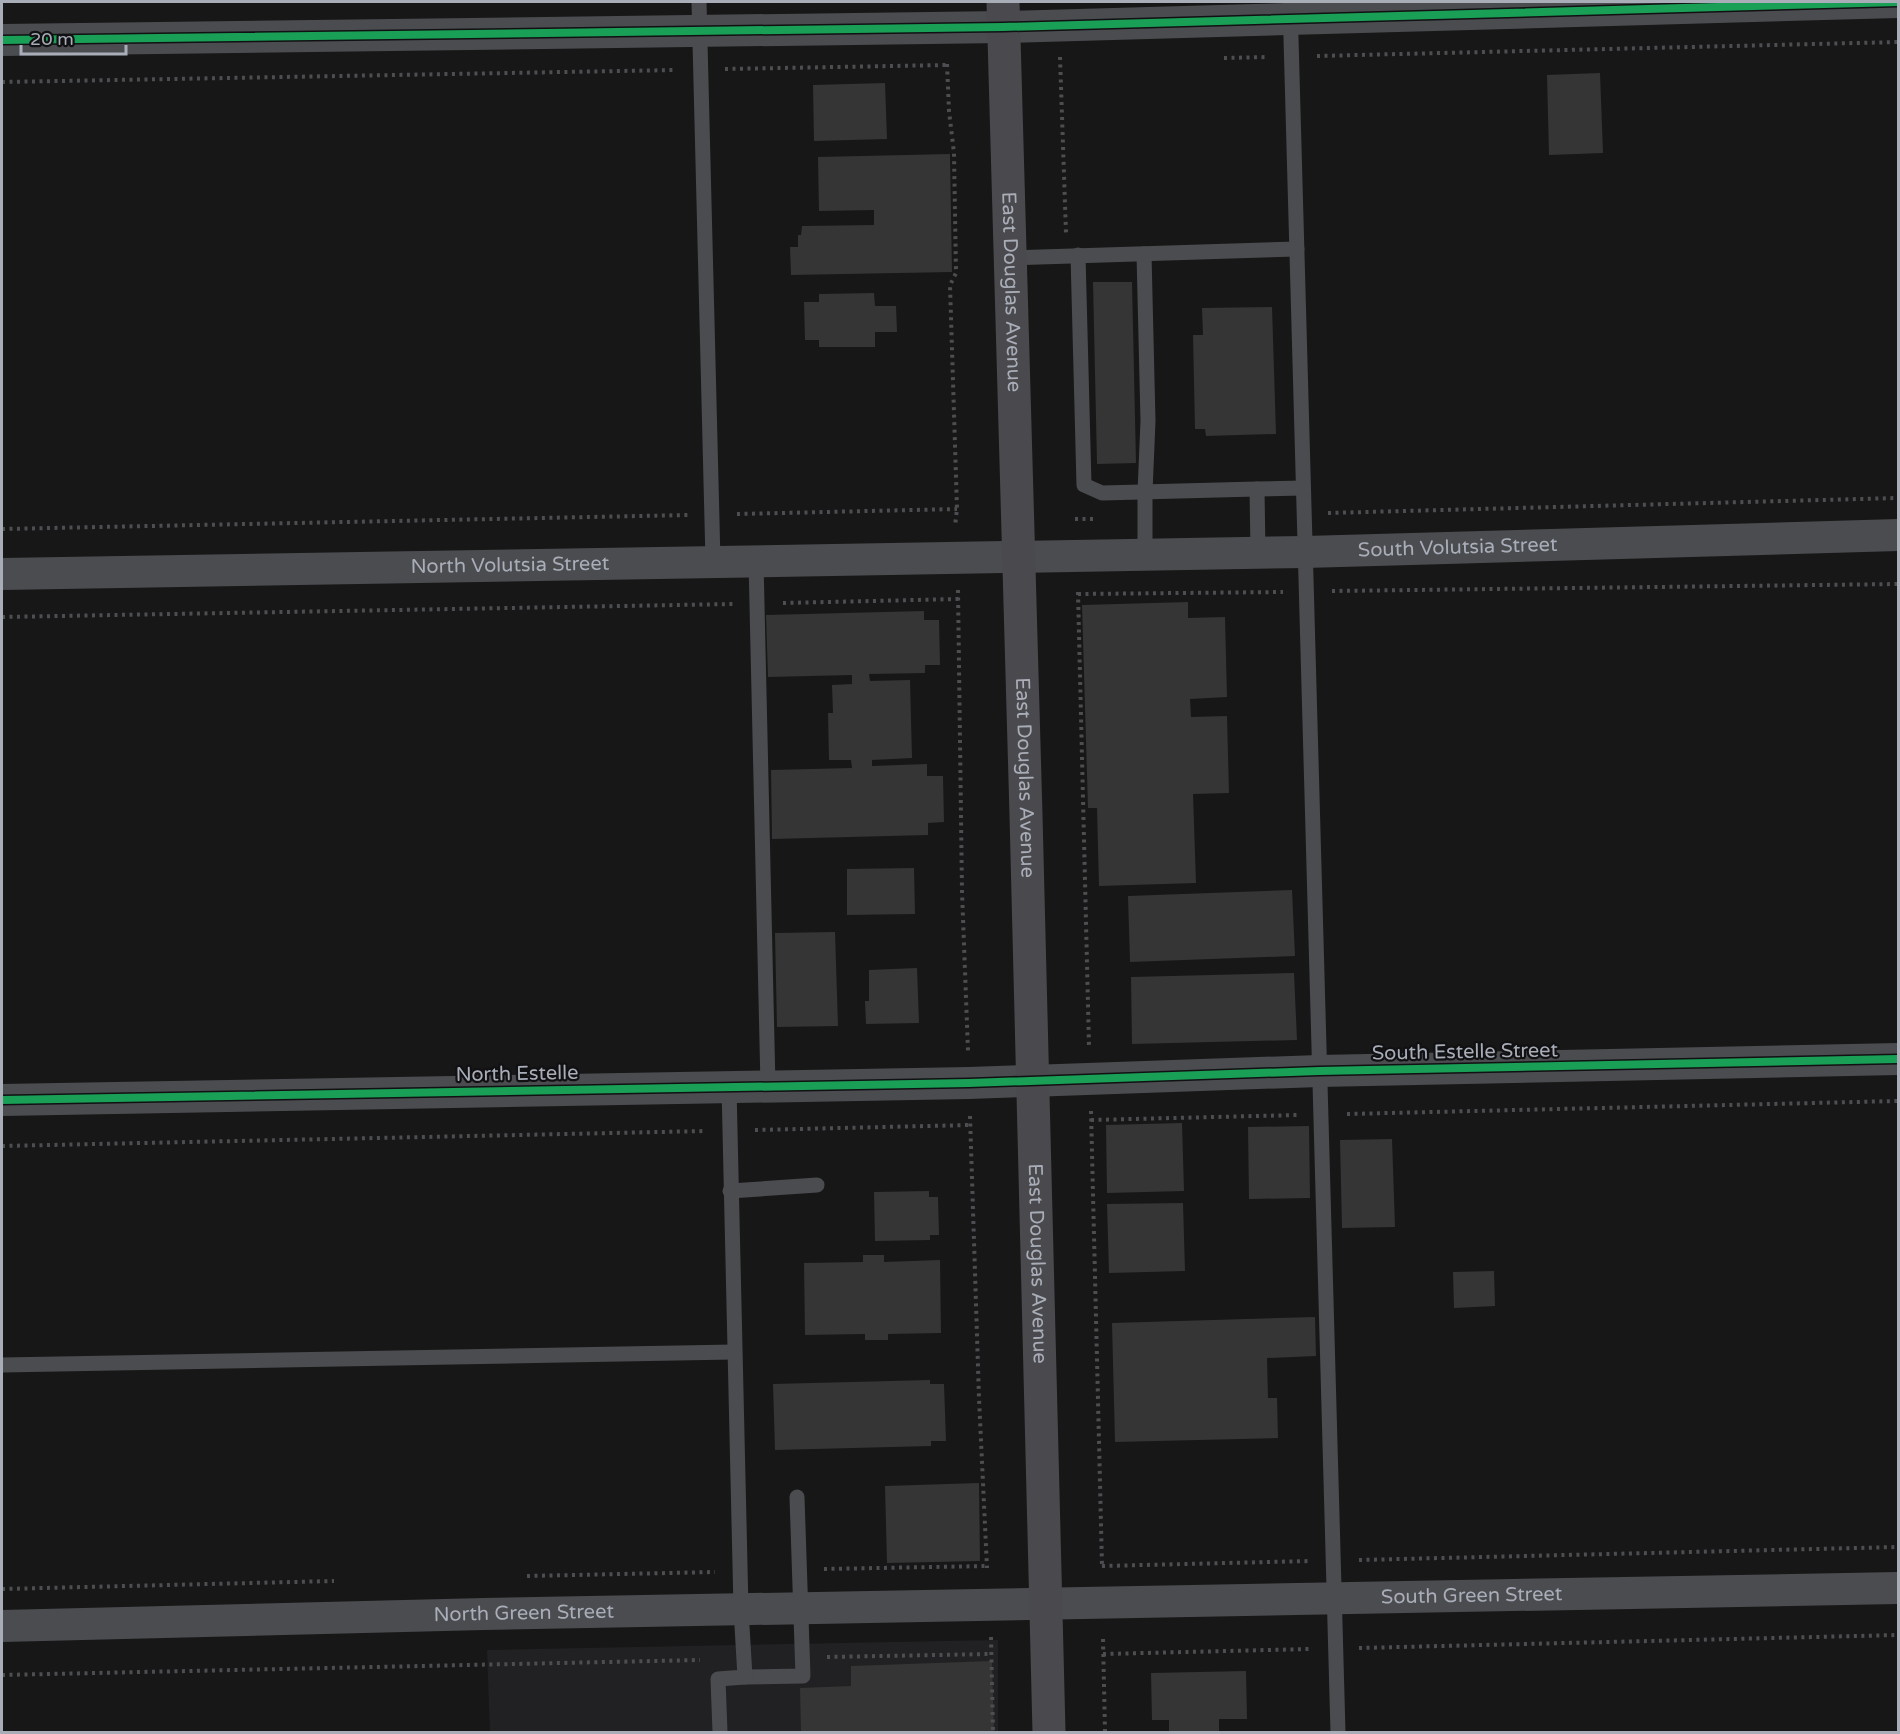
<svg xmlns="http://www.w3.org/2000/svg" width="1900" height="1734" viewBox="0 0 1900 1734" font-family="'Varela Round',sans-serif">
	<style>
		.built { fill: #212123 }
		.building { fill: #353536 }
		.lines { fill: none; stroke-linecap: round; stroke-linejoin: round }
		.path { stroke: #4d4e52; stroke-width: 4; stroke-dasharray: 3 4.5; stroke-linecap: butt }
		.service { stroke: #4b4c50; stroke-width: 15 }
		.minor { stroke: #4b4c50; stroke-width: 32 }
		.secondary { stroke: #4a4a4e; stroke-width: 33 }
		.cycleway-casing { stroke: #111113; stroke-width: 11 }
		.cycleway { stroke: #1a9f57; stroke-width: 8 }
		.labels { text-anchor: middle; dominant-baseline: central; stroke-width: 4.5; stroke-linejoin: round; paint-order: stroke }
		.street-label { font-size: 20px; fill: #a8adb8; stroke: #111113 }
	</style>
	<rect width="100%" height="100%" fill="#171717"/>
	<path class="built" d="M998 1640V1732H490L487 1650Z"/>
	<g class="building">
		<path d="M1600 73 1603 153 1549 155 1547 75Z"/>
		<path d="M885 83 887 139 814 141 813 85Z"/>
		<path d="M950 154 952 272 791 275 790 247H798V235H801L802 226 874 225V210L819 211 818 157Z"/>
		<path d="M1093 282H1132L1136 463 1097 464Z"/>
		<path d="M874 293 875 306H896L897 332H875V347H819V340H805L804 302H819V294Z"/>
		<path d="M1272 307 1276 434 1206 436 1205 429H1195L1193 335H1203L1202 308Z"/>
		<path d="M1188 602V618L1225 617 1227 697 1190 699 1191 717 1227 716 1229 793 1193 794 1196 883 1099 886 1097 808H1088L1082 605Z"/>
		<path d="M924 611V620H939L940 665H925V673L869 674 870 681 910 680 912 758 872 760V766L927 764V776H943L944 822 928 823V835L772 839 771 770 852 768 851 760H829L828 713H833L832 685 852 684V675L768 677 766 615Z"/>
		<path d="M914 868 915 914 847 915V869Z"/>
		<path d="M1292 890 1295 956 1130 962 1128 896Z"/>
		<path d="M835 932 838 1026 777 1027 775 933Z"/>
		<path d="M917 968 919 1023 866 1024 865 1001H869V970Z"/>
		<path d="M1294 973 1297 1040 1132 1044 1131 977Z"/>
		<path d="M1182 1123 1184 1191 1107 1193 1106 1125Z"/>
		<path d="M1309 1126 1310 1198 1249 1199 1248 1127Z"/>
		<path d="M1392 1139 1395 1227 1342 1228 1340 1140Z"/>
		<path d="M929 1191V1197H938L939 1235H930V1240L875 1241 874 1192Z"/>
		<path d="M1183 1203 1185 1271 1109 1273 1107 1204Z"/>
		<path d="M863 1255H884V1262L940 1260 941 1333 888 1334V1340H865V1334L805 1335 804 1263 863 1262Z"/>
		<path d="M1494 1271 1495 1306 1454 1308 1453 1272Z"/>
		<path d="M1315 1317 1316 1356 1267 1358 1268 1398H1277L1278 1438 1115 1442 1112 1323Z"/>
		<path d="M930 1380V1384H944L946 1441H931V1446L775 1450 773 1384Z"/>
		<path d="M979 1483 980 1561 887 1563 885 1486Z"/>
		<path d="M992 1661 994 1732H801L800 1688 851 1686V1666Z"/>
		<path d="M1246 1671 1247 1719H1219V1732H1169V1720H1152L1151 1673Z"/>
	</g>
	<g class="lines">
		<g class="path">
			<path d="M1317 56 1898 42"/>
			<path d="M1060 57 1066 233"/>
			<path d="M1224 58 1268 57"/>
			<path d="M947 64 949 111 954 153 956 273 950 285 957 509 955 526"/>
			<path d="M725 69 947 65"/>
			<path d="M2 82 676 70"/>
			<path d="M1328 513 1898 498"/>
			<path d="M737 514 957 509"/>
			<path d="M1075 519H1093"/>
			<path d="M2 529 688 515"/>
			<path d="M958 590 962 891 968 1051"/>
			<path d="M1332 591 1898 584"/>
			<path d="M1078 592 1089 1046"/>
			<path d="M1078 594 1283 592"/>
			<path d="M783 603 959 599"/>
			<path d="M2 617 733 604"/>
			<path d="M1091 1111 1102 1566"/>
			<path d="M1347 1114 1898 1101"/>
			<path d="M970 1116 979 1398 987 1568"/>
			<path d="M1091 1120 1297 1115"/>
			<path d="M755 1130 970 1125"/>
			<path d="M2 1146 706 1131"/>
			<path d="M1359 1560 1898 1547"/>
			<path d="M1102 1566 1310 1561"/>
			<path d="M824 1569 987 1566"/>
			<path d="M527 1576 715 1572"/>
			<path d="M2 1589 334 1581"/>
			<path d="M991 1637 993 1732"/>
			<path d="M1103 1639 1105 1732"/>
			<path d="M1359 1648 1898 1635"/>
			<path d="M1103 1654 1310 1649"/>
			<path d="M827 1657 991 1654"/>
			<path d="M2 1675 700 1660"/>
		</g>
		<g class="service">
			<path d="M699 2 713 561"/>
			<path d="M1290 2 1338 1732"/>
			<path d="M1144 254 1148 421 1145 492V554"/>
			<path d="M1078 255 1084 485 1102 493 1257 489 1258 552"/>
			<path d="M1010 258 1297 249"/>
			<path d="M1257 489 1303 488"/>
			<path d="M756 561 768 1086"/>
			<path d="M730 1191 817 1185"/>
			<path d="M2 1365 734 1352"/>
			<path d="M745 1677 803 1676 797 1497"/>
			<path d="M720 1732 718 1679 745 1677 741 1609 729 1087"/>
		</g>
		<g class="minor">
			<path d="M2 40 1003 27 1898 2"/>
			<path id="s1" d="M2 574 1305 552 1898 535"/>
			<path d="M2 1100 969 1083 1319 1071 1898 1059"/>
			<path id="s2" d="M2 1626 484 1614 1898 1588"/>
		</g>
		<path class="secondary" id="s3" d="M1003 2 1026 815 1049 1732"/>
		<defs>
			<g id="cycleway">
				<path d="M2 40 1003 27 1898 2"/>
				<path d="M2 1100 969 1083 1319 1071 1898 1059"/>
			</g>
		</defs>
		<use href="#cycleway" class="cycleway-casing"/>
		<use href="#cycleway" class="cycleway"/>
	</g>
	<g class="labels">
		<g class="street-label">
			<text stroke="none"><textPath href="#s3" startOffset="290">East Douglas Avenue</textPath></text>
			<text stroke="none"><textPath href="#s1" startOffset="1456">South Volutsia Street</textPath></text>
			<text stroke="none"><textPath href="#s1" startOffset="508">North Volutsia Street</textPath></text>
			<text stroke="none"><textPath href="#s3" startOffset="776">East Douglas Avenue</textPath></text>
			<text transform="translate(1465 1052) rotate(-1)">South Estelle Street</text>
			<text transform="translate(517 1074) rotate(-1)">North Estelle</text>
			<text stroke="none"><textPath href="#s3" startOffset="1262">East Douglas Avenue</textPath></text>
			<text stroke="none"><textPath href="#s2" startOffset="1470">South Green Street</textPath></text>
			<text stroke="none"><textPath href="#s2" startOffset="522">North Green Street</textPath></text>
		</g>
	</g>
	<rect width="1900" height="1734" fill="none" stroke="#a8adb8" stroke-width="6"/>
	<path d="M21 45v9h105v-9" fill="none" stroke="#a8adb8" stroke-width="3"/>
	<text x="30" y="45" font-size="18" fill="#a8adb8" stroke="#111113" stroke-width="4.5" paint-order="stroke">20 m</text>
</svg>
